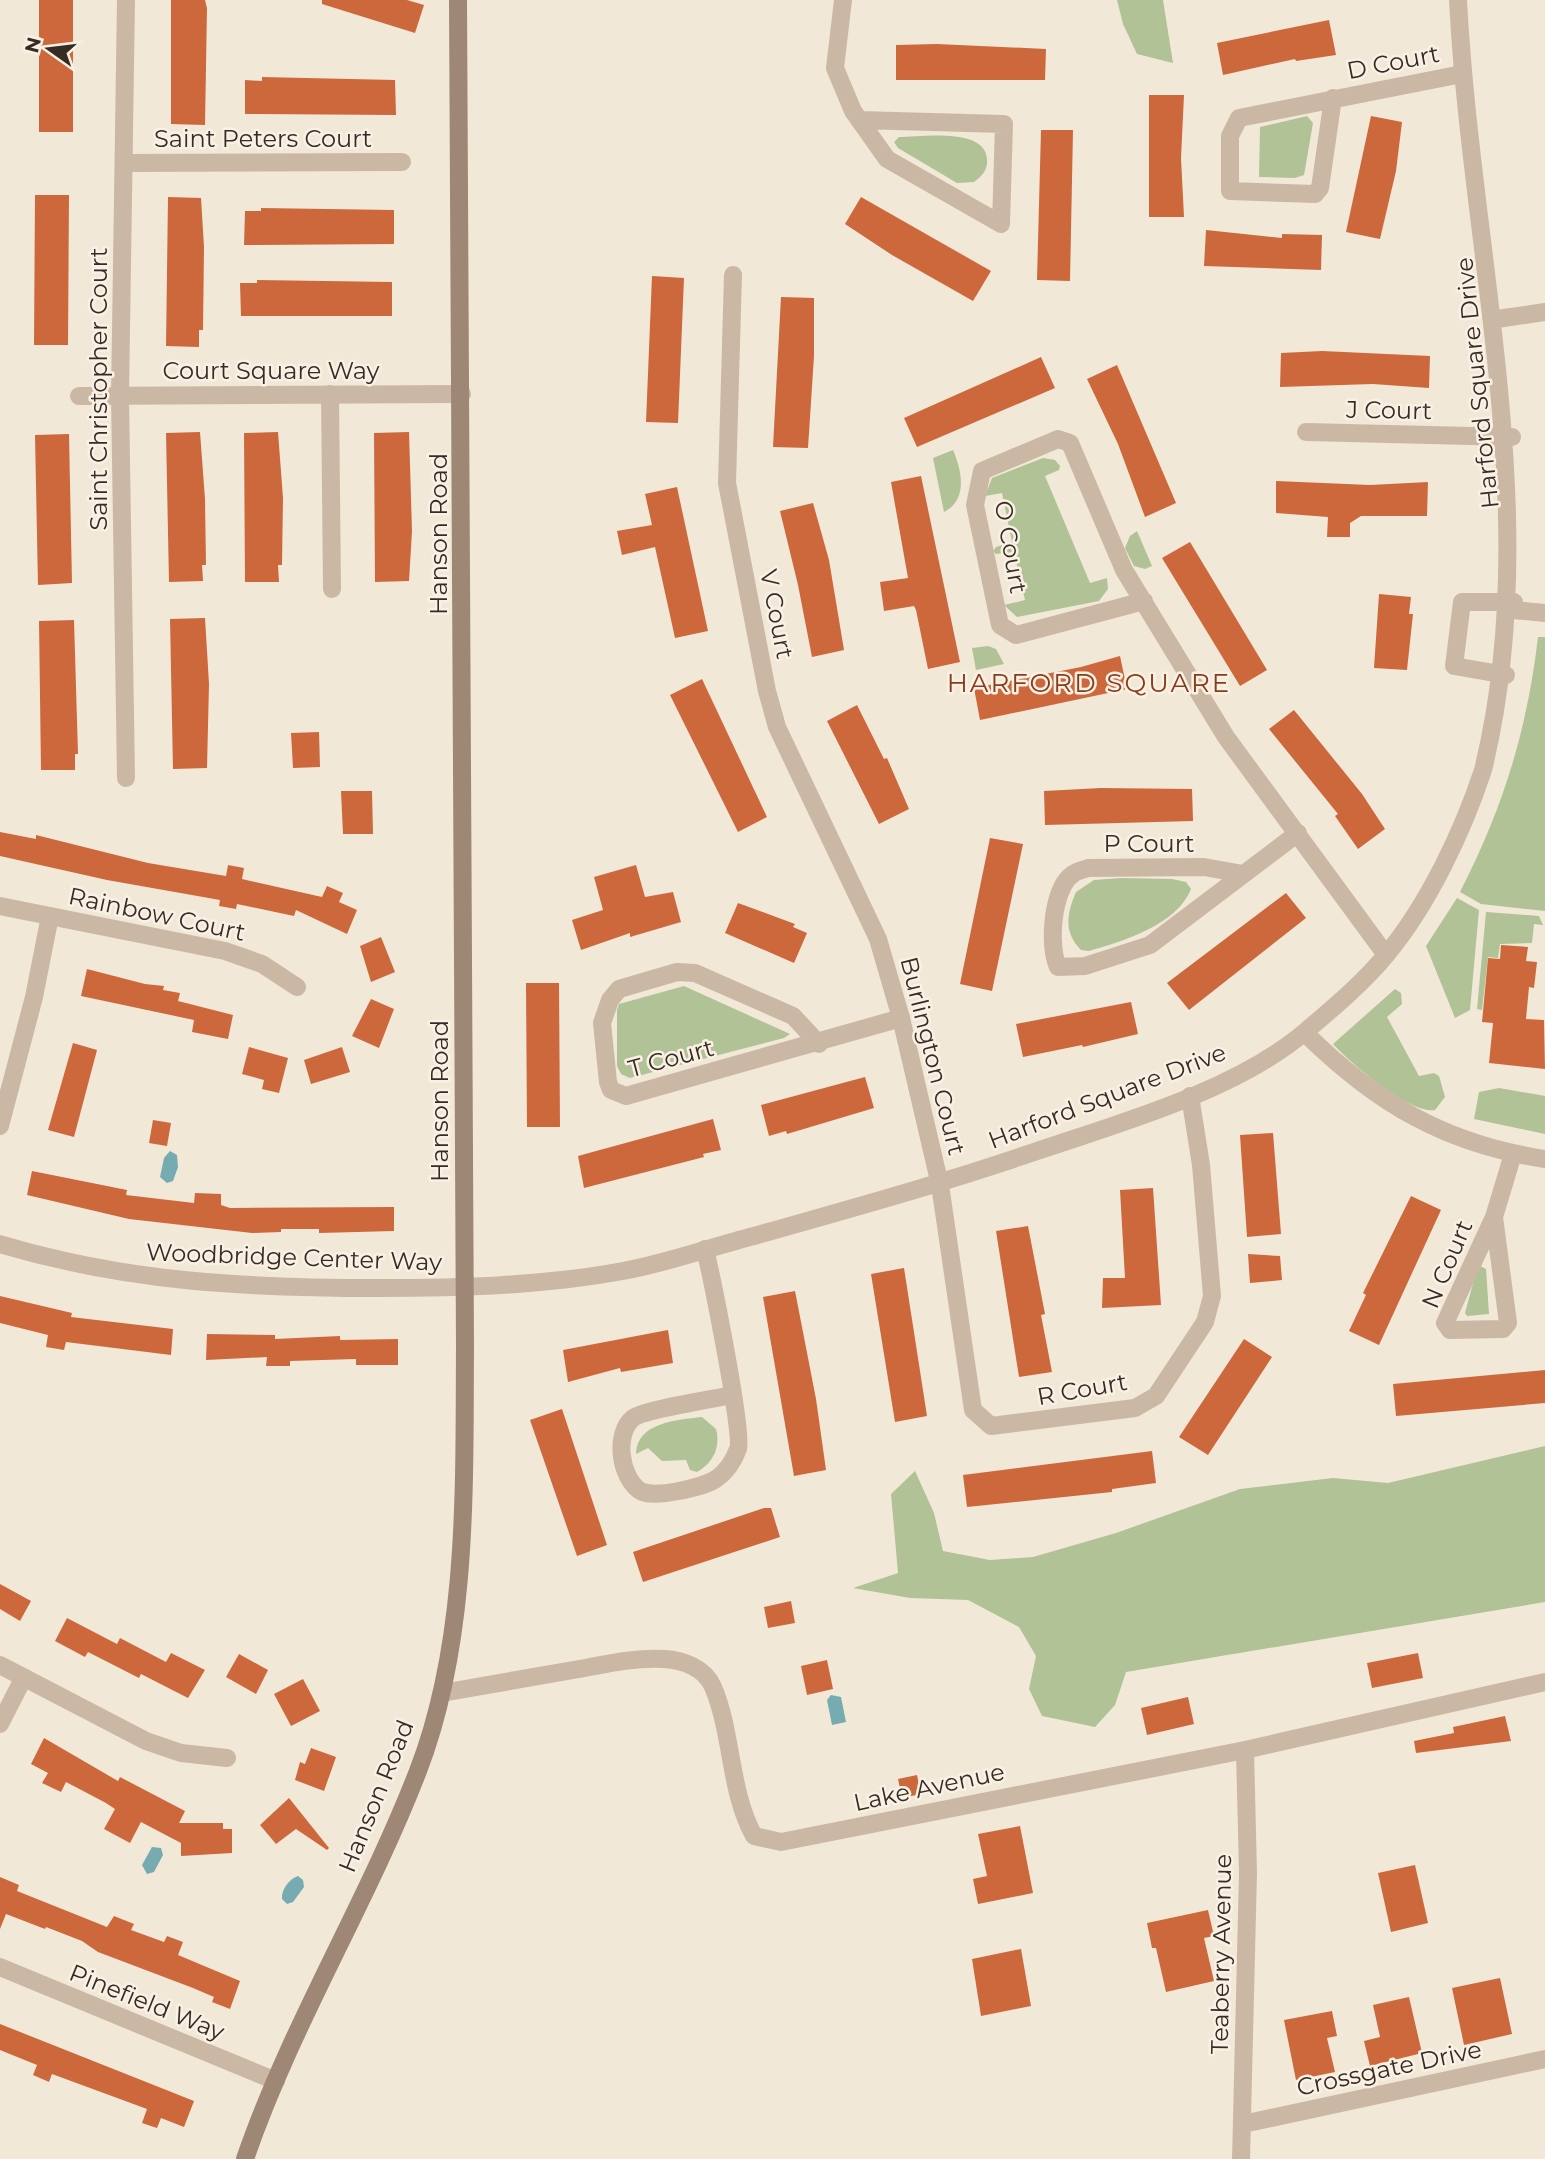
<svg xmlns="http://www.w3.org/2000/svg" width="1545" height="2159" viewBox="0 0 1545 2159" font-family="Montserrat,sans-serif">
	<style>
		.green { fill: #b1c297 }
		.water { fill: #76abb1 }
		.building { fill: #cc683c }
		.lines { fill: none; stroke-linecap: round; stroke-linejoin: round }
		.street { stroke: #cbb8a4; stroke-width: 18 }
		.secondary { stroke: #9f8775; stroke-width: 18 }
		.labels { text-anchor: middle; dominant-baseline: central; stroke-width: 5; stroke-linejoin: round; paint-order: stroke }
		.street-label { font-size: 24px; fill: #362c26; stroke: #faf1e4 }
		.neighbourhood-label { font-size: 26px; letter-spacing: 2px; fill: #893c1b; stroke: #faf1e4 }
	</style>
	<rect width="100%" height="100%" fill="#f2e8d8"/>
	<g class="green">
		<path d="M1117 0H1163L1173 63 1137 54 1123 24Z"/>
		<path d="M1307 116 1313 123 1304 175 1295 178 1259 177 1260 127Z"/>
		<path d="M899 137C921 137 985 127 987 159 988 170 982 176 974 182L957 183 898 148 894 142Z"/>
		<path d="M953 450C962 471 968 500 944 512L933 458Z"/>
		<path d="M1043 458 1055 460 1060 466 1059 470 1045 476 1090 583 1107 578 1108 589 1099 601 1017 617 1004 605 1025 600 1014 552 996 554 993 551 996 547 1012 542 1002 493 985 496 992 478Z"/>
		<path d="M1137 531 1152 566 1145 569 1134 566 1125 548 1130 536Z"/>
		<path d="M1538 637H1545V911L1481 904 1460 892C1503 808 1527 731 1538 637Z"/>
		<path d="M988 646 996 649 1004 664 976 670 972 648Z"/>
		<path d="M1121 878 1172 879 1186 882 1191 889C1177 925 1123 941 1089 951L1081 950C1063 932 1067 913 1076 892L1094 880Z"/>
		<path d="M1457 898 1479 910 1470 1010 1455 1018 1426 946Z"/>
		<path d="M1486 912 1539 916 1543 925 1534 924 1532 943 1500 944 1498 958 1488 957 1482 1010 1477 1009Z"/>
		<path d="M684 986 790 1034 784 1038 630 1078 621 1074 617 1066V1010L619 1004Z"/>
		<path d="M1395 989 1401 993 1402 1004 1387 1017 1419 1076 1434 1073 1439 1076 1445 1097 1435 1110C1411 1115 1349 1062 1333 1044Z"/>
		<path d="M1499 1088 1545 1096V1134L1474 1119 1479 1092Z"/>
		<path d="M1478 1265 1486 1269 1489 1314 1467 1316 1465 1313Z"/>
		<path d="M702 1417 716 1429C721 1447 713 1463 697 1472L690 1470 686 1460 662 1461 648 1448 636 1454C637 1422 677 1420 702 1417Z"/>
		<path d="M1545 1446V1602L1126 1672 1115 1705 1095 1727 1042 1716 1029 1689 1036 1656 1019 1627 968 1600 910 1598 853 1588 898 1573 891 1494 915 1471 934 1513 943 1551 990 1560 1033 1557 1116 1533 1240 1489 1333 1478 1388 1483Z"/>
	</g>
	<g class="water">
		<path d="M170 1151 177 1155 178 1167 173 1181 167 1183 160 1177 164 1158Z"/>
		<path d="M831 1695 841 1697 846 1722 832 1725 827 1700Z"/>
		<path d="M152 1847 161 1848 163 1855 154 1872 147 1874 142 1865Z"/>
		<path d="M298 1876 303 1880 304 1887 293 1902 287 1904 282 1899C281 1890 289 1879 298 1876Z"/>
	</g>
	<g class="building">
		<rect x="39" y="0" width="34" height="132"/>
		<path d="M171 0H205L207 8 205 125 171 124Z"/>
		<path d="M322 0H407L424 5 415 33 322 4Z"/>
		<path d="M1329 20 1336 55 1296 61 1295 59 1223 75 1217 43Z"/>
		<path d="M937 44 1046 49 1045 80H896V45Z"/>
		<path d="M262 77 395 80 396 115 245 114V80L262 81Z"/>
		<path d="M1149 95H1184L1181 158 1184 217H1149Z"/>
		<path d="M1371 116 1402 122 1396 171 1380 239 1346 232Z"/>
		<path d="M1041 130H1073L1070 281 1037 280Z"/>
		<path d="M35 195H69L68 345H34Z"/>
		<path d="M168 197 201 198 204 247 203 330H199V347L166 346Z"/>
		<path d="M861 197 991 271 973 301 892 255 845 224Z"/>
		<path d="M261 208 394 210V244L244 245 245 211H261Z"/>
		<path d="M1206 230 1282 238V234L1322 235 1321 270 1204 266Z"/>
		<path d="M652 276 684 278 678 423 646 422Z"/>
		<path d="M257 280 392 282V316H241L240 283H257Z"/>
		<path d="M781 297 814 298V356L808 448 773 447Z"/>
		<path d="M1322 351 1430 356 1429 388 1373 384 1280 387 1281 353Z"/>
		<path d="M1041 357 1055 388 917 447 904 418Z"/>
		<path d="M1117 365 1176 503 1145 517 1118 444 1087 379Z"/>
		<path d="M200 432 205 499 206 565H202L203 581 169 582 166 433Z"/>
		<path d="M278 432 283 498 282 565H278L279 582H245L244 433Z"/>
		<path d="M409 432 412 531 409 581 375 582 374 433Z"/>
		<path d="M69 434 72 583 38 585 35 435Z"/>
		<path d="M921 476 960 662 928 669 916 610 914 606 884 611 880 582 908 578 891 482Z"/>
		<path d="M1276 481 1370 485 1428 482 1427 516H1361L1350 523V537H1327L1328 517 1276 513Z"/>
		<path d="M677 487 708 631 675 638 655 547 622 555 617 531 652 525 645 494Z"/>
		<path d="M813 503 829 560 844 650 812 657 798 585 780 511Z"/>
		<path d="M1190 542 1267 670 1240 686 1162 558Z"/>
		<path d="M1379 594 1411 597 1409 614H1413L1407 670 1374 668Z"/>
		<path d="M205 618 209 684 207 768 173 769 170 619Z"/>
		<path d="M74 620 78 754H75V770H41L39 621Z"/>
		<path d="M1120 656 1127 689 980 720 974 688 1081 667Z"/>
		<path d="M702 679 767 817 738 832 670 695Z"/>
		<path d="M857 705 884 759 887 758 909 809 879 824 827 721Z"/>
		<path d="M1294 710 1362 794 1385 829 1358 849 1335 816 1338 814 1269 729Z"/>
		<path d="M319 732 320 767 293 768 291 733Z"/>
		<path d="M1101 788 1192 789 1193 821 1045 825 1044 791Z"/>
		<path d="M341 791H372L373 834H343Z"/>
		<path d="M0 832 36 839V835L148 863 226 876 228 865 244 868 242 879 322 897 327 886 343 893 339 902 357 910 347 934 296 910 294 916 237 904 236 909 219 906 220 900 107 880 0 856Z"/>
		<path d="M990 838 1023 844 992 991 960 984Z"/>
		<path d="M636 865 645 897 673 892 681 922 630 937V933L581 950 572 920 603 910 594 877Z"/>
		<path d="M1286 893 1306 918 1189 1010 1167 983Z"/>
		<path d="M738 903 795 924 793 927 807 933 794 963 725 933Z"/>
		<path d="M381 937 395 972 371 982 360 946Z"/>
		<path d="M1501 945 1528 947 1526 961 1537 962 1534 988 1529 987 1526 1019 1544 1020 1545 1069 1489 1063 1493 1023 1482 1022 1488 958 1500 959Z"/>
		<path d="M87 969 145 984 164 986 163 990 180 993 178 1001 233 1015 228 1039 192 1032 194 1020 81 996Z"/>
		<path d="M526 983H559L560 1127H527Z"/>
		<path d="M371 999 394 1009 379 1048 352 1036Z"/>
		<path d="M1131 1002 1138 1034 1083 1047 1082 1045 1023 1057 1016 1024Z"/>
		<path d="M73 1043 97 1050 74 1137 48 1130Z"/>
		<path d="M249 1047 288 1058 279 1093 262 1089 264 1080 242 1074Z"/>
		<path d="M342 1047 350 1072 311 1084 304 1060Z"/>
		<path d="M865 1077 874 1108 787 1134 786 1131 769 1136 761 1105Z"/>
		<path d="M713 1119 721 1150 703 1154 704 1157 584 1188 578 1156Z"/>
		<path d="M153 1120 171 1123 167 1146 149 1143Z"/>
		<path d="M1273 1133 1281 1234 1247 1237 1240 1135Z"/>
		<path d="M32 1171 127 1190 126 1195 194 1203 195 1193 221 1194V1205L230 1208 394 1207V1231L319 1233V1229H281V1232L252 1233 129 1219 27 1195Z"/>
		<path d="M1153 1188 1161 1305 1102 1308 1103 1278H1125L1120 1190Z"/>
		<path d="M1411 1196 1441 1210 1379 1345 1349 1331 1366 1295 1363 1293Z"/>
		<path d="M1028 1226 1045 1314 1041 1315 1052 1372 1019 1377 996 1231Z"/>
		<path d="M1248 1254 1280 1256 1282 1280 1250 1283Z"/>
		<path d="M904 1268 927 1416 895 1422 871 1274Z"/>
		<path d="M795 1291 816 1399 826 1470 794 1476 763 1297Z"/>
		<path d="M0 1296 72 1313 71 1317 173 1329 171 1355 66 1342 64 1350 46 1347 48 1335 0 1323Z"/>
		<path d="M668 1330 673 1363 621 1372 620 1368 568 1382 563 1350Z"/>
		<path d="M207 1334 275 1335V1339L340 1336V1340L398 1339V1365H356V1359L290 1361V1366H266L267 1357 206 1360Z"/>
		<path d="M1244 1339 1272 1357 1208 1455 1179 1437Z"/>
		<path d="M1545 1370V1403L1396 1416 1393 1384Z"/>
		<path d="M562 1409 607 1545 577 1556 530 1420Z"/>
		<path d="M1152 1451 1156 1483 1112 1489V1492L967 1507 963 1475Z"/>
		<path d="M764 1508H771L780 1537 643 1582 633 1552Z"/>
		<path d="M0 1584 31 1601 20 1621 0 1609Z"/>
		<path d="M791 1601 795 1623 768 1628 764 1607Z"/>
		<path d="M67 1618 117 1644 120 1638 166 1662 171 1653 205 1670 188 1698 141 1674 139 1678 88 1652 85 1657 55 1641Z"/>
		<path d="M1418 1653 1423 1678 1372 1688 1367 1663Z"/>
		<path d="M239 1654 268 1670 256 1694 226 1677Z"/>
		<path d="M827 1660 833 1689 807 1695 801 1666Z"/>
		<path d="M303 1679 320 1711 291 1726 274 1694Z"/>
		<path d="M1188 1697 1194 1724 1147 1735 1141 1708Z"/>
		<path d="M1505 1716 1511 1741 1416 1753 1414 1741 1454 1733 1453 1727Z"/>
		<path d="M44 1738 118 1781 120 1777 185 1811 179 1823H223V1829H232V1853L181 1856V1843L141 1822 130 1843 104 1829 115 1809 106 1803 66 1782 61 1792 42 1783 48 1773 31 1764Z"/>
		<path d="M311 1748 336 1757 324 1791 295 1780 300 1762 305 1764Z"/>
		<path d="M917 1775 921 1794 902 1798 898 1779Z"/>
		<path d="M289 1798 329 1848 327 1850 296 1829 276 1844 260 1825Z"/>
		<path d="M1020 1826 1033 1893 978 1904 973 1879 987 1876 978 1834Z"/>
		<path d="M1415 1865 1428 1923 1391 1932 1378 1873Z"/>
		<path d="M0 1877 19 1885 17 1891 107 1927 114 1916 134 1924 131 1930 164 1942 167 1936 183 1942 178 1955 240 1981 230 2009 212 2002 214 1997 193 1988 98 1952 82 1941 46 1927 45 1929 6 1914 0 1929Z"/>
		<path d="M1208 1910 1214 1936 1204 1938 1214 1981 1166 1992 1156 1948H1152L1147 1923Z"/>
		<path d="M1021 1949 1031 2006 981 2016 972 1959Z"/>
		<path d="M1500 1978 1512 2034 1464 2045 1452 1988Z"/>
		<path d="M1409 1997 1422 2053 1370 2066 1364 2041 1380 2037 1373 2005Z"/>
		<path d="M1332 2011 1337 2036 1327 2038 1335 2072 1296 2080 1284 2020Z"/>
		<path d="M0 2024 194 2101 184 2127 161 2118 157 2128 142 2123 147 2109 52 2074 49 2082 33 2075 37 2065 0 2050Z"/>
	</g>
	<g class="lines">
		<g class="street">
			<path d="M126 0 120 396 126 778"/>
			<path d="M843 0 835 68 853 111 887 159 1001 224 1004 124 859 120"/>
			<path d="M1333 98 1320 188 1315 194 1230 191V136L1239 118 1462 74"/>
			<path d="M125 163 402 162"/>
			<path d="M733 275 727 483 767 691 777 727 878 939 901 1018 940 1185 973 1410 991 1426 1135 1408 1156 1396 1205 1322 1212 1296 1201 1165 1190 1096"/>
			<path d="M1497 319 1545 312"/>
			<path d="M330 394 332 589"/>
			<path d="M79 396 462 394"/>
			<path d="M1306 432 1512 437"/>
			<path d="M1144 601 1016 635 1000 625 975 505 982 471 1058 439 1070 443 1124 570 1226 737 1386 955"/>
			<path d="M1513 610 1545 613"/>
			<path d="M1506 675 1454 666 1462 602H1514"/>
			<path d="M1243 874 1204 867 1088 868C1083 870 1077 871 1073 874 1052 888 1048 946 1058 967L1085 966 1150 945 1298 833"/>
			<path d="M0 906 225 951 262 964 297 987"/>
			<path d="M1305 1033C1376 1103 1445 1144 1545 1159"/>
			<path d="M819 1044 793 1016 695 973 677 972 619 989 610 1000 602 1023 608 1082 611 1090 626 1096 901 1018"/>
			<path d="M0 1126 34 997 50 916"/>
			<path d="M1494 1217 1508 1323 1503 1329 1450 1330 1445 1323 1494 1217 1513 1154"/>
			<path d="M0 1244C127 1282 246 1288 378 1288 460 1288 542 1286 623 1271 667 1263 711 1247 754 1236 849 1209 944 1183 1037 1151 1123 1122 1237 1090 1306 1031 1333 1008 1364 982 1386 955 1428 905 1463 831 1483 770 1545 517 1471 255 1458 0"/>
			<path d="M705 1249C711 1274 744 1435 738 1449 734 1460 726 1472 716 1479 703 1487 652 1500 639 1490 620 1476 614 1434 633 1418 643 1410 714 1399 732 1395"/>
			<path d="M0 1665 146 1741 181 1753 227 1758"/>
			<path d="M442 1693C487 1685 533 1677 579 1669 606 1664 637 1657 664 1659 683 1660 705 1668 713 1687 733 1734 729 1791 754 1836L781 1842 1245 1750 1545 1682"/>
			<path d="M0 1724 23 1679"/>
			<path d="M0 1967 276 2081"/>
			<path d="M1243 2124 1545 2059"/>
			<path d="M1241 2159 1248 1873 1245 1750"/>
		</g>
		<path class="secondary" d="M245 2159C291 2025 367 1903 418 1771 469 1639 464 1485 465 1346L458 0"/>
	</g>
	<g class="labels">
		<g class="street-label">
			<text transform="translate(1393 62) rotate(-11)">D Court</text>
			<text x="263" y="138">Saint Peters Court</text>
			<text x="271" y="370">Court Square Way</text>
			<text transform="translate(1477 383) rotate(-96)">Harford Square Drive</text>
			<text transform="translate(98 389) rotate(-90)">Saint Christopher Court</text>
			<text transform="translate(1389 410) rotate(1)">J Court</text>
			<text transform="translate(438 534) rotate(-90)">Hanson Road</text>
			<text transform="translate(1011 547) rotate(80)">O Court</text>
			<text transform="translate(777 614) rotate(79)">V Court</text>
			<text x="1149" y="843">P Court</text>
			<text transform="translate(157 914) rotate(12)">Rainbow Court</text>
			<text transform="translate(933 1056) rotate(76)">Burlington Court</text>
			<text transform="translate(671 1058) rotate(-15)">T Court</text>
			<text transform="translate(1107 1096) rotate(-21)">Harford Square Drive</text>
			<text transform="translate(439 1101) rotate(-90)">Hanson Road</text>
			<text transform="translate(294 1257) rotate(2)">Woodbridge Center Way</text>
			<text transform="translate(1447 1264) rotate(-67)">N Court</text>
			<text transform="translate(1082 1389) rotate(-10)">R Court</text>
			<text transform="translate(929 1787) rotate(-12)">Lake Avenue</text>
			<text transform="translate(376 1796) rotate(-68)">Hanson Road</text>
			<text transform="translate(1221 1954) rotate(-89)">Teaberry Avenue</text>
			<text transform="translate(147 2002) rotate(22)">Pinefield Way</text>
			<text transform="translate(1389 2068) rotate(-12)">Crossgate Drive</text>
		</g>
		<g class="neighbourhood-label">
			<text x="1089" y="683">HARFORD SQUARE</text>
		</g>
	</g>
	<g transform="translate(49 49) rotate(284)" stroke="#faf1e4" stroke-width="5" paint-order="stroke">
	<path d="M0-5L12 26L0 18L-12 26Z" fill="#362c26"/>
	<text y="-10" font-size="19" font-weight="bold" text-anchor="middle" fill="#362c26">N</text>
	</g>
</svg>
